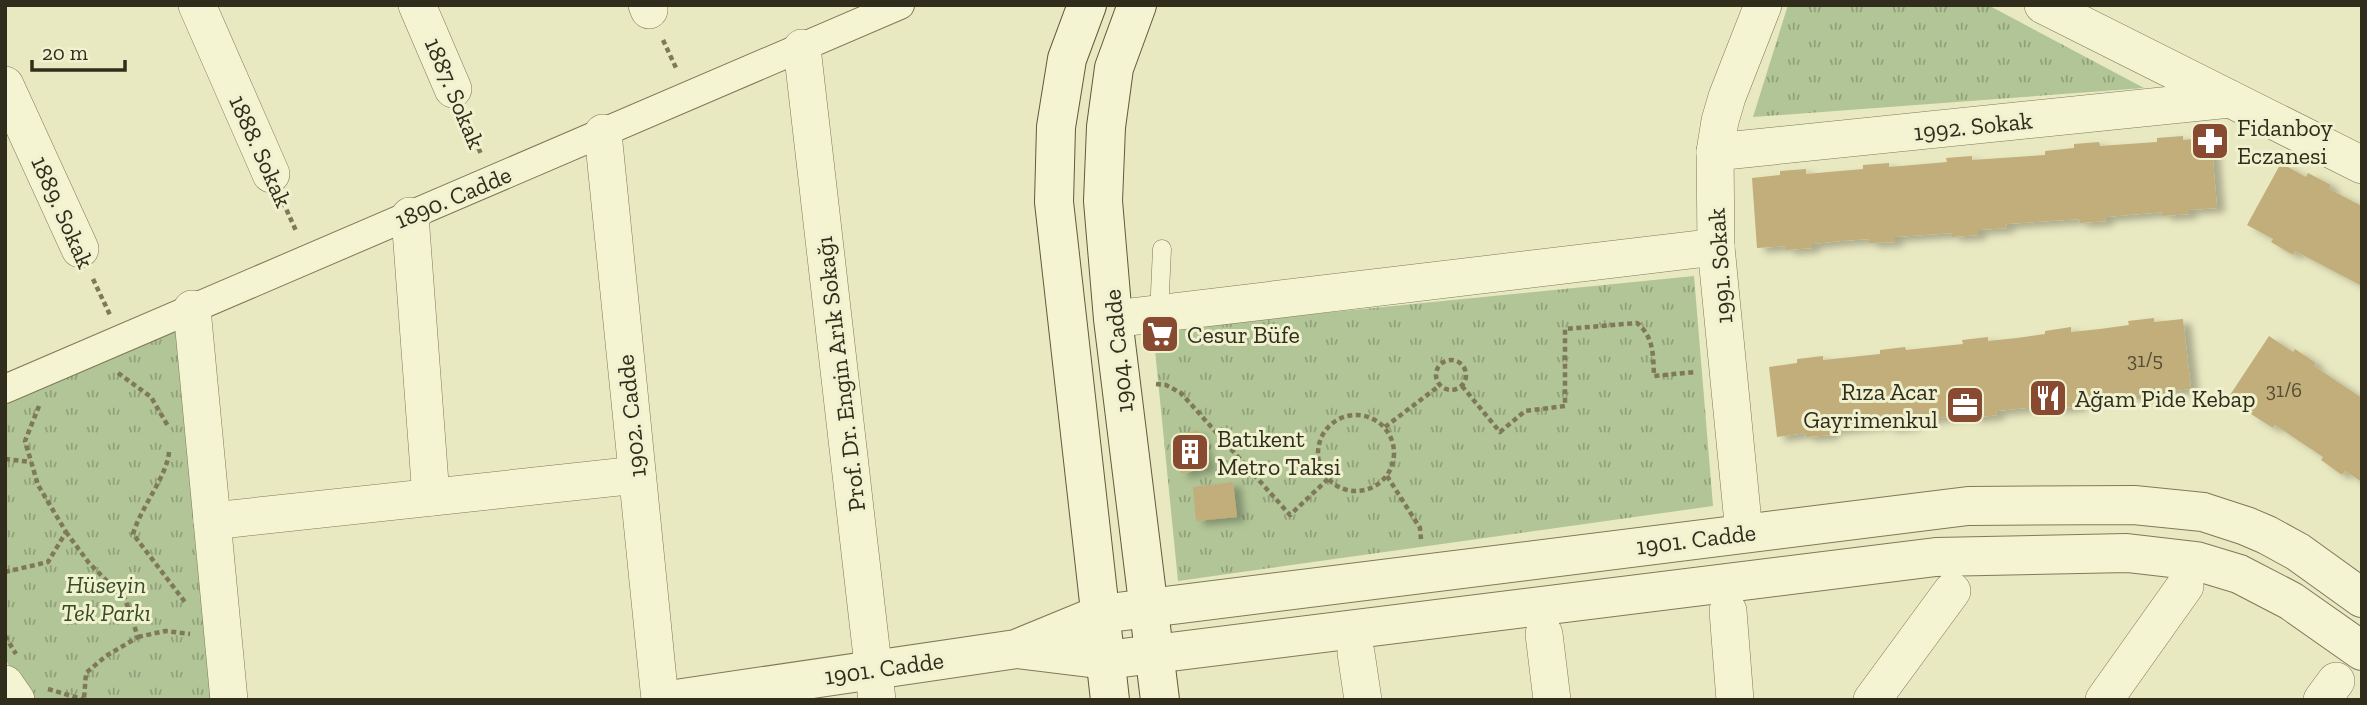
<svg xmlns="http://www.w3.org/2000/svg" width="2367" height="705" viewBox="0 0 2367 705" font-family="'Zilla Slab',serif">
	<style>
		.park { fill: url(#park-tufts) }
		.building { fill: #c2ae7a; filter: url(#shadow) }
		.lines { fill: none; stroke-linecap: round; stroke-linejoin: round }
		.service-casing { stroke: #7f795a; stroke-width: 19 }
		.pedestrian-casing { stroke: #7f795a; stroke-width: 30 }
		.minor-casing { stroke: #7f795a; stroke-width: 38 }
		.tertiary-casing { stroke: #7f795a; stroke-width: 40 }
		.secondary-casing { stroke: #615a3e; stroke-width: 40 }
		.path { stroke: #7f795a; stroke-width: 4.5; stroke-dasharray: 5 3.5; stroke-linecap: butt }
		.service { stroke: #f4f4d3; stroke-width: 18 }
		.pedestrian { stroke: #f4f4d3; stroke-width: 28 }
		.minor { stroke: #f4f4d3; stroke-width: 37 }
		.tertiary { stroke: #f4f4d3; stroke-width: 38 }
		.secondary { stroke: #f4f4d3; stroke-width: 38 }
		.labels { text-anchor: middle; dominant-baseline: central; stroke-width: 6; stroke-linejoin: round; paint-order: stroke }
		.number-label { font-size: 21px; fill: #554d34 }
		.street-label { font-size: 24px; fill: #312d1d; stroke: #f0f1cf }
		.poi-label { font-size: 24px; fill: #312d1d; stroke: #f0f1cf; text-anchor: start }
		.park-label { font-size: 24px; font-style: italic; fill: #364b26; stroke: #f0f1cf }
	</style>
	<defs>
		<pattern id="park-tufts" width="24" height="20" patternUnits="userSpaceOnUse" patternTransform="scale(1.75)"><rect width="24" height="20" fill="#b1c596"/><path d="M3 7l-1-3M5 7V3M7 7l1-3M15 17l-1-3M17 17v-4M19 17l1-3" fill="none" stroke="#91a07a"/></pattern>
		<filter id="shadow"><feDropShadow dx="8" dy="4.5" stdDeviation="3.5" flood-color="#0004"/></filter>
	</defs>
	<rect width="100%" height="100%" fill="#e8e8c1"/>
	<g class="park">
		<path d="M1788 5H1988L2144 88 1753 117Z"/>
		<path d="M1694 276 1713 506 1178 581 1153 330Z"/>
		<path d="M186 321 216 700H31L5 659V404Z"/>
	</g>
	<g class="building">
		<path d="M2183 136V140L2211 137 2217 208 2189 210V214L2163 216V212L2105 217 2106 221 2080 223 2079 219 2006 224 2007 228 1978 230V235L1952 237V233L1923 235 1895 237V242L1869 243V239L1840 241 1812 244V248L1786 250V246L1757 248 1752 178 1780 175V171L1806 169V174L1863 169V165L1889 163V167L1947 162 1946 158 1972 156V160L2045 155V151L2074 148V144L2099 142 2100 146 2128 144 2157 142V138Z"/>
		<path d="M2281 163 2306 177 2308 173 2331 185 2329 189 2362 206V286L2295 251 2293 255 2271 242 2273 239 2247 225Z"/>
		<path d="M2154 318V322L2183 319 2191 389 2162 392 2163 396 2137 399V395L2079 402 2080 406 2054 409V405L1996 411 1997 415 1971 418V414L1913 421 1914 425 1888 428V424L1831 430V435L1806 437 1805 433 1777 437 1769 367 1797 363V359L1823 356V360L1880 354V350L1905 347 1906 350 1934 347 1963 344 1962 340 1988 337V341L2017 338 2045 334V331L2071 327V332L2100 329 2129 325 2128 321Z"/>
		<path d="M2269 336 2293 352 2295 349 2316 363 2314 366 2362 398V482L2345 471 2342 475 2321 460 2323 457 2275 425 2273 428 2251 414 2253 411 2230 395Z"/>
		<path d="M1198 430 1208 467 1181 474 1172 437Z"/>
		<path d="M1233 482 1237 517 1196 521 1193 487Z"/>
	</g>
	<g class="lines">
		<defs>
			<path id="service" d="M1159 314 1162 249"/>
			<path id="pedestrian" d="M5 389 900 5"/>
			<g id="minor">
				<path d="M197 5 271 174"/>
				<path d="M417 5 453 89"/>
				<path d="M647 5 649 10"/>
				<path d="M2043 5 2362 165"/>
				<path d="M802 48 877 700"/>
				<path d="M5 85 80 249"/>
				<path d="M603 133 660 700"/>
				<path d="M1715 152 2230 99"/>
				<path d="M410 216 431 497"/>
				<path d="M192 309 229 700"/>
				<path d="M1113 319 1716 247"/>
				<path d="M212 521 637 475"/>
				<path d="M1744 533 1716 247 1715 152 1720 121 1727 97 1763 5"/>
				<path d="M1728 611 1735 700"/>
				<path d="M1544 634 1552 700"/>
				<path d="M1356 653 1363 700"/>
				<path d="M5 684 16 700"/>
				<path d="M1872 700 1952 591"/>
				<path d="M2104 700 2185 586"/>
				<path d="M2322 700 2336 681"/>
			</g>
			<g id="tertiary">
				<path d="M1018 649 1106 660 1936 557 2127 553 2196 561 2239 574 2291 601 2362 651"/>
				<path d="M669 700 1016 649 1101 614 1968 506 2134 505 2203 512 2246 526 2267 535 2298 552 2362 598"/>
			</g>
			<g id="secondary">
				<path d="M1087 5 1067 59 1056 127 1054 202 1110 700"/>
				<path d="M1137 5 1114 68 1106 127 1103 201 1113 319 1160 700"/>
			</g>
		</defs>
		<use href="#service" class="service-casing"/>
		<use href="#pedestrian" class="pedestrian-casing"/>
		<use href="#minor" class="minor-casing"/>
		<use href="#tertiary" class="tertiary-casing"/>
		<use href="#secondary" class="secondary-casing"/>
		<g class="path">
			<path d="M663 40 677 70"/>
			<path d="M465 117 481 154"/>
			<path d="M283 202 297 233"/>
			<path d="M93 279 110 315"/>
			<circle cx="1451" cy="375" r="15"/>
			<path d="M118 373 151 397 168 426"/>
			<path d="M1156 384 1166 385 1181 393 1290 515 1328 479"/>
			<path d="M1462 386 1500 432 1525 411 1565 406V329L1637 323C1654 337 1653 355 1654 376L1695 372"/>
			<circle cx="1356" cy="453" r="38"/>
			<path d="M1385 427 1439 386"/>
			<path d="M169 452C167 476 141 507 133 534L185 602"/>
			<path d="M5 459 31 462"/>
			<path d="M1387 476 1420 528 1421 539"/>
			<path d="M66 532 89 563 125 599 138 637 106 656 86 673 84 699"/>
			<path d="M5 572 48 562 66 532 38 485 25 441 39 406"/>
			<path d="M5 636 16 654"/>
			<path d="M138 637 165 631 190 634"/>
			<path d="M48 689 85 700"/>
		</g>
		<use href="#service" class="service"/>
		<use href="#pedestrian" class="pedestrian"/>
		<use href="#minor" class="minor"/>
		<use href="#tertiary" class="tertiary"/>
		<use href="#secondary" class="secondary"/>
	</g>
	<defs>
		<symbol id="pharmacy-square" viewBox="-11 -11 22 22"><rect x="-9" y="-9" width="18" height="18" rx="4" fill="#884b31" stroke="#f0f1cf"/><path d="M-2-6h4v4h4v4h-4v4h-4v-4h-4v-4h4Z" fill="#fff"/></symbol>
		<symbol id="supermarket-square" viewBox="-11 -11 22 22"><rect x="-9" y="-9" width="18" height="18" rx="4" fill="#884b31" stroke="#f0f1cf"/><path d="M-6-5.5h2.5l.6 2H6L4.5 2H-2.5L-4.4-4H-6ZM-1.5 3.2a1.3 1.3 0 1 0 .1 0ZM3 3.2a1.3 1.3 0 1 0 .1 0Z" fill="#fff"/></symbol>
		<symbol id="restaurant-square" viewBox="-11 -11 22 22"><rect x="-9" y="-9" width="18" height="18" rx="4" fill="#884b31" stroke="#f0f1cf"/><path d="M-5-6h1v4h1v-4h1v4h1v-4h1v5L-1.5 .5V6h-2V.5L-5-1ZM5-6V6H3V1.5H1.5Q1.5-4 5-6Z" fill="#fff"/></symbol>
		<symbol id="office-square" viewBox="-11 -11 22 22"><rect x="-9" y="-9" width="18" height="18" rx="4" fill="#884b31" stroke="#f0f1cf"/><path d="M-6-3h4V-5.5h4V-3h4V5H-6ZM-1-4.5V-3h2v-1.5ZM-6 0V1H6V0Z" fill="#fff"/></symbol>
		<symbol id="building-square" viewBox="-11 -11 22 22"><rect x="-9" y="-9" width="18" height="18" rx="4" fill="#884b31" stroke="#f0f1cf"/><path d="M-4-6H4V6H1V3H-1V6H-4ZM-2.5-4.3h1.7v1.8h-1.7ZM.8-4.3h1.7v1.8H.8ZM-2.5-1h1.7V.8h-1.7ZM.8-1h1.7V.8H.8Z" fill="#fff"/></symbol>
	</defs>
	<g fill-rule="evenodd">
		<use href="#pharmacy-square" x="2188" y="119" width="44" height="44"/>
		<use href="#supermarket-square" x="1138" y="312" width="44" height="44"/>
		<use href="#restaurant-square" x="2026" y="376" width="44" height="44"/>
		<use href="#office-square" x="1943" y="383" width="44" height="44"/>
		<use href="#building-square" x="1168" y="430" width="44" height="44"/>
	</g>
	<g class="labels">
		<g class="number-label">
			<text x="2145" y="359">31/5</text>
			<text x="2284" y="389">31/6</text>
		</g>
		<g class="street-label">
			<text transform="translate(455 93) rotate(67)">1887. Sokak</text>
			<text transform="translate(1973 126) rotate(-6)">1992. Sokak</text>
			<text transform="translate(261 151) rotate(66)">1888. Sokak</text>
			<text transform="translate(453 197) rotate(-23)">1890. Cadde</text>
			<text transform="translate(63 212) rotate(66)">1889. Sokak</text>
			<text transform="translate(1720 266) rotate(-94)">1991. Sokak</text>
			<text transform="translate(1118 351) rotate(-96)">1904. Cadde</text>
			<text transform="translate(840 374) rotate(-97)">Prof. Dr. Engin Arık Sokağı</text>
			<text transform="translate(631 416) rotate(-96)">1902. Cadde</text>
			<text transform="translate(1696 539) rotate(-7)">1901. Cadde</text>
			<text transform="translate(884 668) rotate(-8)">1901. Cadde</text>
		</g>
		<g class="poi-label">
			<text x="2237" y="127">Fidanboy<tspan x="2237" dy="28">Eczanesi</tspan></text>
			<text x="1187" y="334">Cesur Büfe</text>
			<text x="1938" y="391" text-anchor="end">Rıza Acar<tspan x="1938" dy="28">Gayrimenkul</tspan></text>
			<text x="2075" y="398">Ağam Pide Kebap</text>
			<text x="1217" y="438">Batıkent<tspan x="1217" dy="28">Metro Taksi</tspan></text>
		</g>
		<g class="park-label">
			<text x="106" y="584">Hüseyin<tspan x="106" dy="28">Tek Parkı</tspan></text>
		</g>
	</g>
	<rect width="2367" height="705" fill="none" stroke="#312d1d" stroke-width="14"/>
	<path d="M32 60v10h93v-10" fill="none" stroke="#312d1d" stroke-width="3.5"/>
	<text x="42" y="60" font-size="21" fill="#312d1d" stroke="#f0f1cf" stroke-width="5" paint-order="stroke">20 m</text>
</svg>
